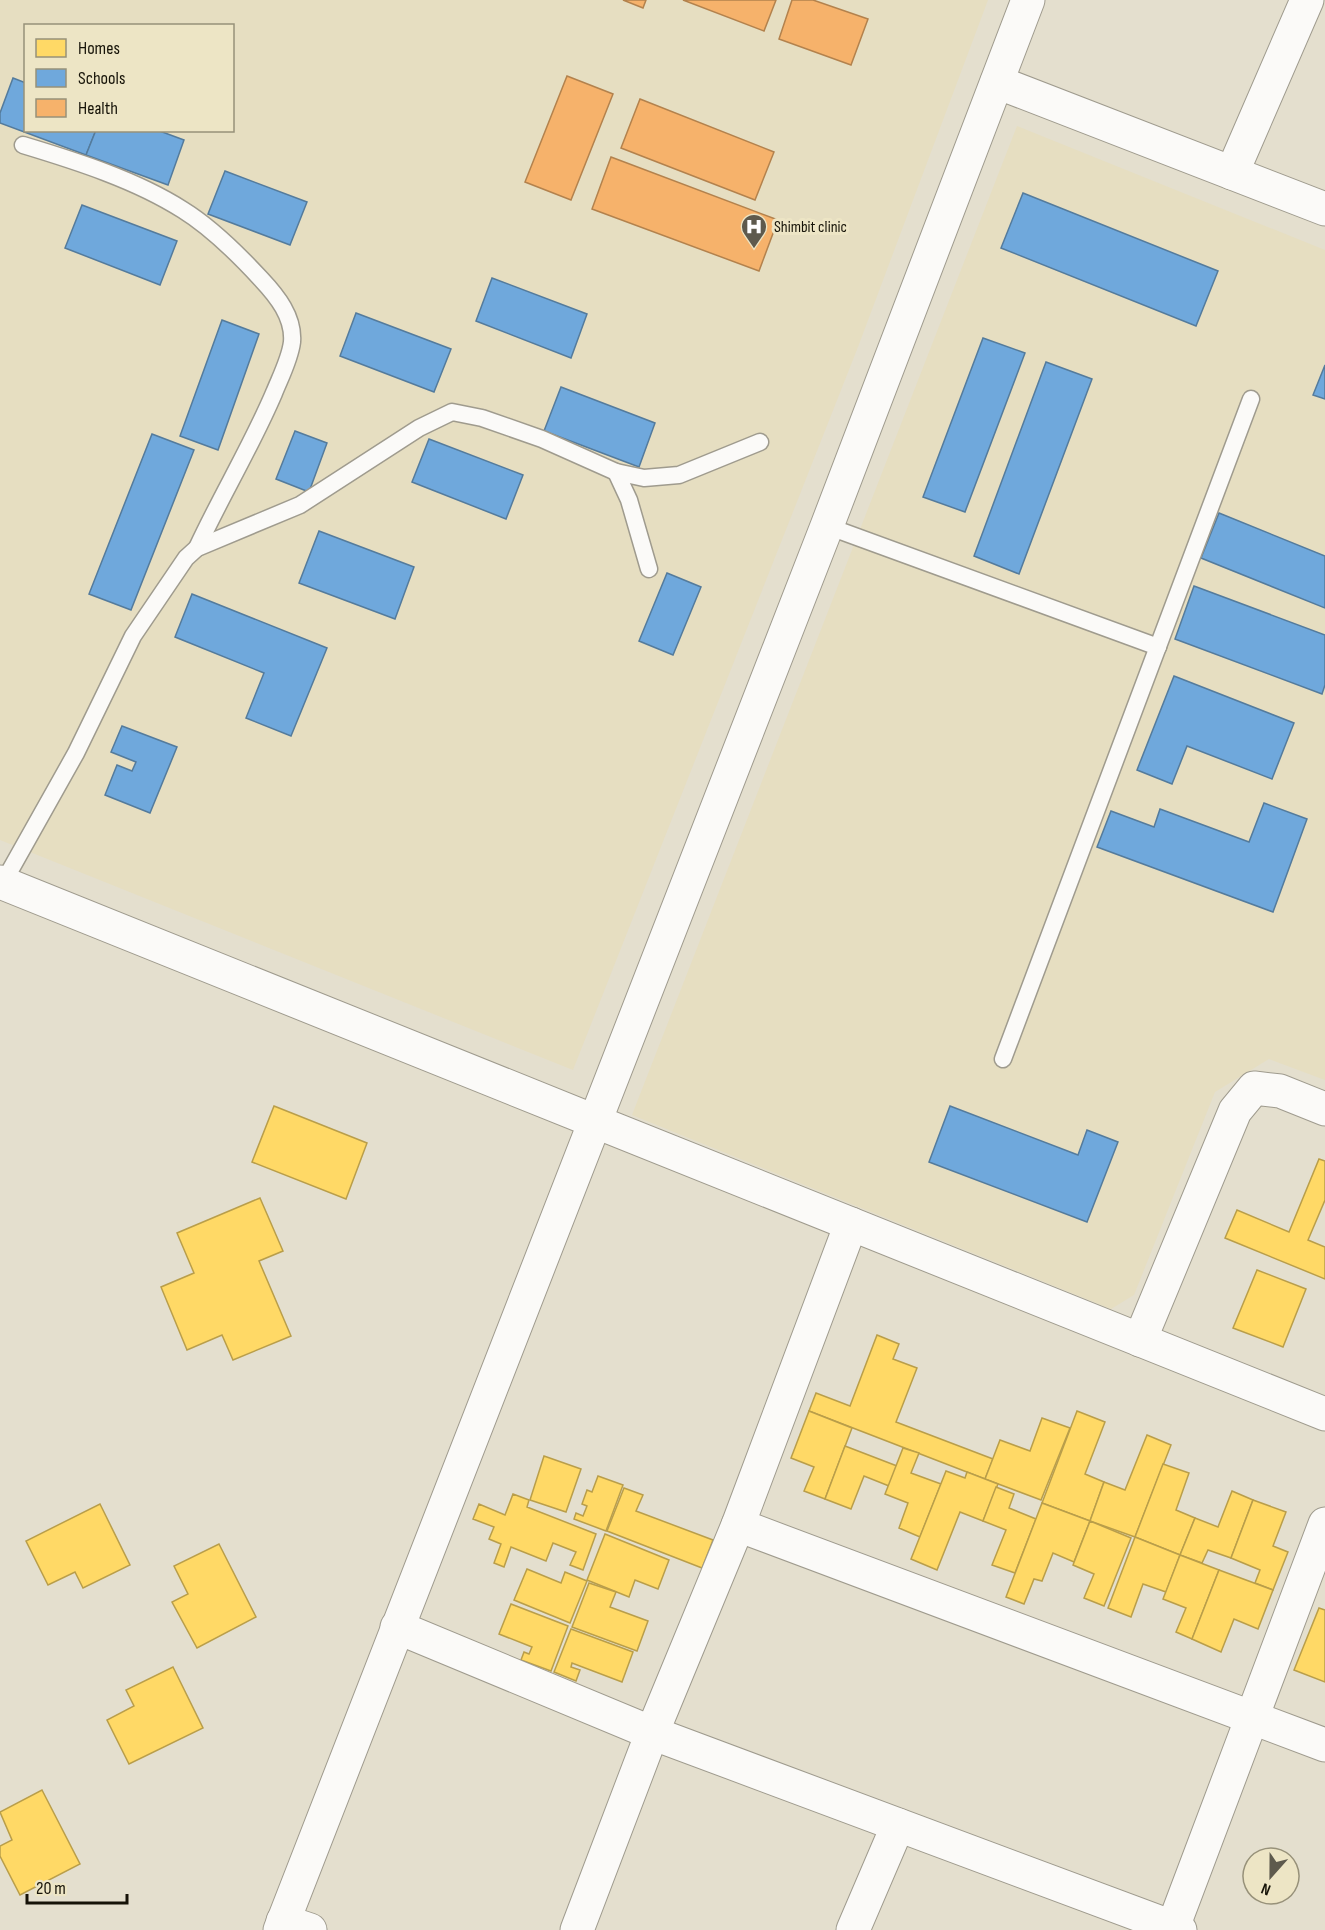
<svg xmlns="http://www.w3.org/2000/svg" width="1325" height="1930" viewBox="0 0 1325 1930" font-family="'Sofia Sans Condensed',sans-serif">
	<style>
		.built { fill: #e6dec1; fill-rule: evenodd }
		.homes { fill: #ffd966; stroke: #b99e4a; stroke-width: 1.5 }
		.schools { fill: #6fa8dc; stroke: #547b9c; stroke-width: 1.5 }
		.health { fill: #f6b26b; stroke: #b3824d; stroke-width: 1.5 }
		.lines { fill: none; stroke-linecap: round; stroke-linejoin: round }
		.service-casing { stroke: #9f9b8e; stroke-width: 19 }
		.minor-casing { stroke: #9f9b8e; stroke-width: 35 }
		.tertiary-casing { stroke: #9f9b8e; stroke-width: 35 }
		.service { stroke: #fbfaf8; stroke-width: 16 }
		.minor { stroke: #fbfaf8; stroke-width: 33 }
		.tertiary { stroke: #fbfaf8; stroke-width: 33 }
		.labels { text-anchor: middle; dominant-baseline: central; stroke-width: 6; stroke-linejoin: round; paint-order: stroke }
		.poi-label { font-size: 16px; fill: #161308; stroke: #ede5c5; text-anchor: start }
	</style>
	<rect width="100%" height="100%" fill="#e4dfce"/>
	<g class="built">
		<path d="M0 0H988L858 347 573 1070 0 840ZM26 26H232V130H26Z"/>
		<path d="M1017 126 1325 250V1080L1269 1059 1215 1092 1134 1295 1111 1309 632 1115Z"/>
	</g>
	<g class="homes">
		<path d="M274 1106 367 1143 346 1199 252 1162Z"/>
		<path d="M1319 1159 1325 1161V1200L1308 1240 1325 1247V1279L1225 1238 1237 1210 1289 1232Z"/>
		<path d="M260 1198 283 1251 259 1261 291 1336 233 1360 222 1335 187 1350 161 1287 194 1273 177 1233Z"/>
		<path d="M1257 1270 1306 1289 1283 1347 1233 1328Z"/>
		<path d="M877 1335 899 1344 893 1359 917 1368 896 1422 993 1459 985 1479 809 1411 816 1393 850 1406Z"/>
		<path d="M809 1411 852 1428 825 1499 804 1491 814 1467 791 1458Z"/>
		<path d="M1077 1411 1105 1422 1085 1474 1104 1482 1090 1521 1042 1503Z"/>
		<path d="M1042 1418 1070 1428 1041 1500 985 1479 1000 1440 1030 1451Z"/>
		<path d="M1147 1435 1171 1445 1135 1537 1090 1521 1104 1482 1125 1490Z"/>
		<path d="M845 1446 897 1466 889 1486 864 1476 851 1509 825 1499Z"/>
		<path d="M903 1448 919 1453 911 1473 941 1484 920 1537 899 1528 908 1503 885 1494Z"/>
		<path d="M544 1456 581 1469 566 1512 530 1500Z"/>
		<path d="M1163 1464 1189 1473 1176 1510 1195 1518 1180 1555 1135 1537Z"/>
		<path d="M946 1471 965 1478 967 1472 998 1484 983 1521 960 1512 937 1570 911 1559Z"/>
		<path d="M598 1476 623 1485 606 1531 574 1519 576 1513 583 1516 587 1506 582 1504 587 1490 592 1492Z"/>
		<path d="M996 1487 1014 1494 1009 1508 1036 1519 1015 1573 992 1565 1006 1530 983 1521Z"/>
		<path d="M624 1488 643 1495 636 1511 713 1540 702 1568 607 1531Z"/>
		<path d="M1232 1491 1253 1500 1231 1558 1208 1550 1202 1563 1180 1555 1195 1518 1218 1527Z"/>
		<path d="M513 1494 529 1500 527 1507 596 1534 583 1570 570 1565 576 1552 553 1543 546 1561 511 1547 504 1567 494 1563 501 1544 489 1539 494 1527 473 1519 479 1504 505 1515Z"/>
		<path d="M1253 1500 1286 1512 1273 1546 1288 1552 1273 1590 1255 1583 1260 1570 1231 1558Z"/>
		<path d="M1042 1503 1090 1521 1074 1562 1053 1553 1042 1581 1034 1579 1024 1604 1006 1597Z"/>
		<path d="M100 1504 130 1565 83 1588 75 1572 48 1585 26 1541Z"/>
		<path d="M1090 1521 1131 1538 1104 1606 1084 1598 1094 1574 1073 1565Z"/>
		<path d="M605 1534 669 1560 658 1589 635 1580 629 1597 587 1580Z"/>
		<path d="M1135 1537 1180 1555 1166 1592 1143 1584 1131 1617 1108 1608Z"/>
		<path d="M219 1544 256 1617 197 1648 172 1602 188 1594 174 1566Z"/>
		<path d="M1180 1555 1219 1570 1192 1639 1176 1632 1186 1608 1163 1599Z"/>
		<path d="M527 1569 561 1583 565 1572 587 1581 570 1623 514 1600Z"/>
		<path d="M1219 1570 1273 1590 1258 1629 1234 1619 1221 1652 1192 1639Z"/>
		<path d="M589 1583 616 1592 610 1607 648 1621 637 1651 572 1627Z"/>
		<path d="M511 1604 568 1626 551 1671 521 1660 524 1652 529 1654 532 1647 499 1634Z"/>
		<path d="M1319 1608 1325 1610V1682L1294 1670Z"/>
		<path d="M571 1629 633 1652 622 1682 572 1663 571 1667 580 1670 576 1681 554 1672Z"/>
		<path d="M173 1667 203 1728 129 1764 107 1720 134 1706 126 1690Z"/>
		<path d="M42 1790 80 1864 20 1895 0 1856V1846L12 1840 0 1812Z"/>
	</g>
	<g class="schools">
		<path d="M13 78 26 83V130H96L86 155 0 123V113Z"/>
		<path d="M96 130H157L184 140 168 185 86 155Z"/>
		<path d="M225 171 307 202 290 245 208 214Z"/>
		<path d="M1023 193 1218 271 1196 326 1001 248Z"/>
		<path d="M82 205 177 241 160 285 65 248Z"/>
		<path d="M492 278 587 314 571 358 476 321Z"/>
		<path d="M356 313 451 349 434 392 340 356Z"/>
		<path d="M222 320 259 334 218 450 180 436Z"/>
		<path d="M983 338 1025 353 965 512 923 497Z"/>
		<path d="M1046 362 1092 379 1019 574 974 556Z"/>
		<path d="M1325 365V399L1313 395Z"/>
		<path d="M561 387 655 423 639 467 544 431Z"/>
		<path d="M295 431 327 443 309 492 276 479Z"/>
		<path d="M152 434 194 450 131 610 89 594Z"/>
		<path d="M429 439 523 475 506 519 412 482Z"/>
		<path d="M1219 513 1325 556V608L1201 558Z"/>
		<path d="M319 531 414 567 395 619 299 583Z"/>
		<path d="M667 573 701 587 673 655 639 641Z"/>
		<path d="M1194 586 1325 635V685L1322 694 1175 639Z"/>
		<path d="M192 594 327 648 291 736 246 718 264 673 175 637Z"/>
		<path d="M1174 676 1294 723 1272 779 1187 746 1172 784 1137 770Z"/>
		<path d="M122 726 177 747 150 813 105 795 117 765 132 771 136 762 111 752Z"/>
		<path d="M1264 803 1307 819 1273 912 1097 847 1111 811 1154 827 1160 809 1249 842Z"/>
		<path d="M950 1106 1078 1155 1087 1130 1118 1142 1087 1222 929 1162Z"/>
	</g>
	<g class="health">
		<path d="M623 0H646L643 8Z"/>
		<path d="M683 0H776L764 31Z"/>
		<path d="M792 0H813L868 19 851 65 779 39Z"/>
		<path d="M567 76 613 94 571 200 525 182Z"/>
		<path d="M640 99 774 152 755 200 621 148Z"/>
		<path d="M611 157 778 220 759 271 592 209Z"/>
	</g>
	<g class="lines">
		<defs>
			<g id="service">
				<path d="M23 145C76 161 136 180 183 210 212 228 238 254 261 279 277 296 294 317 292 342 290 359 280 378 274 393 251 447 221 496 197 548"/>
				<path d="M616 472 629 500 649 569"/>
				<path d="M827 526 1158 647"/>
				<path d="M3 883 76 753 133 636 186 558 197 548 300 505 419 428 452 412 482 418 542 439 616 472 644 478 679 475 760 442"/>
				<path d="M1003 1059 1251 399"/>
			</g>
			<g id="minor">
				<path d="M997 82 1325 209"/>
				<path d="M1232 173 1307 0"/>
				<path d="M594 1121 1325 1414"/>
				<path d="M1140 1340 1235 1111 1254 1088 1280 1091 1325 1109"/>
				<path d="M738 1525 1325 1745"/>
				<path d="M397 1627 652 1733 1180 1930"/>
				<path d="M283 1921 310 1930"/>
				<path d="M1173 1927 1325 1524"/>
				<path d="M577 1930 652 1733 738 1525 851 1224"/>
				<path d="M853 1930 898 1825"/>
			</g>
			<g id="tertiary">
				<path d="M0 882 594 1121"/>
				<path d="M280 1930 827 526 1028 0"/>
			</g>
		</defs>
		<use href="#service" class="service-casing"/>
		<use href="#minor" class="minor-casing"/>
		<use href="#tertiary" class="tertiary-casing"/>
		<use href="#service" class="service"/>
		<use href="#minor" class="minor"/>
		<use href="#tertiary" class="tertiary"/>
	</g>
	<defs>
		<symbol id="hospital-pin" viewBox="-11 -11 22 30"><path d="M0 17L-7.5 6A9.5 9.5 0 1 1 7.5 6Z" fill="#5e5a4d" stroke="#ede5c5"/><path d="M-5-5h3v3.5h4V-5h3V5h-3V1.5h-4V5h-3Z" fill="#fff"/></symbol>
	</defs>
	<g fill-rule="evenodd">
		<use href="#hospital-pin" x="739" y="212" width="30" height="40"/>
	</g>
	<g class="labels">
		<g class="poi-label">
			<text x="774" y="227">Shimbit clinic</text>
		</g>
	</g>
	<rect x="24" y="24" width="210" height="108" fill="#ede5c5" stroke="#979179" stroke-width="1.5"/>
	<rect x="36" y="39" width="30" height="18" fill="#ffd966" stroke="#979179" stroke-width="1.5"/>
	<text x="78" y="54" font-size="18" fill="#161308">Homes</text>
	<rect x="36" y="69" width="30" height="18" fill="#6fa8dc" stroke="#979179" stroke-width="1.5"/>
	<text x="78" y="84" font-size="18" fill="#161308">Schools</text>
	<rect x="36" y="99" width="30" height="18" fill="#f6b26b" stroke="#979179" stroke-width="1.5"/>
	<text x="78" y="114" font-size="18" fill="#161308">Health</text>
	<g transform="translate(1271 1876) rotate(201)"><circle r="28" fill="#ede5c5" stroke="#979179" stroke-width="1.5"/>
	<path d="M0-4.5L10 22L0 15L-10 22Z" fill="#5e5a4d"/>
	<text y="-9" font-size="16" font-weight="bold" text-anchor="middle" fill="#161308">N</text>
	</g>
	<path d="M27 1894v9h100v-9" fill="none" stroke="#161308" stroke-width="3"/>
	<text x="36" y="1894" font-size="18" fill="#161308" stroke="#ede5c5" stroke-width="4.5" paint-order="stroke">20 m</text>
</svg>
